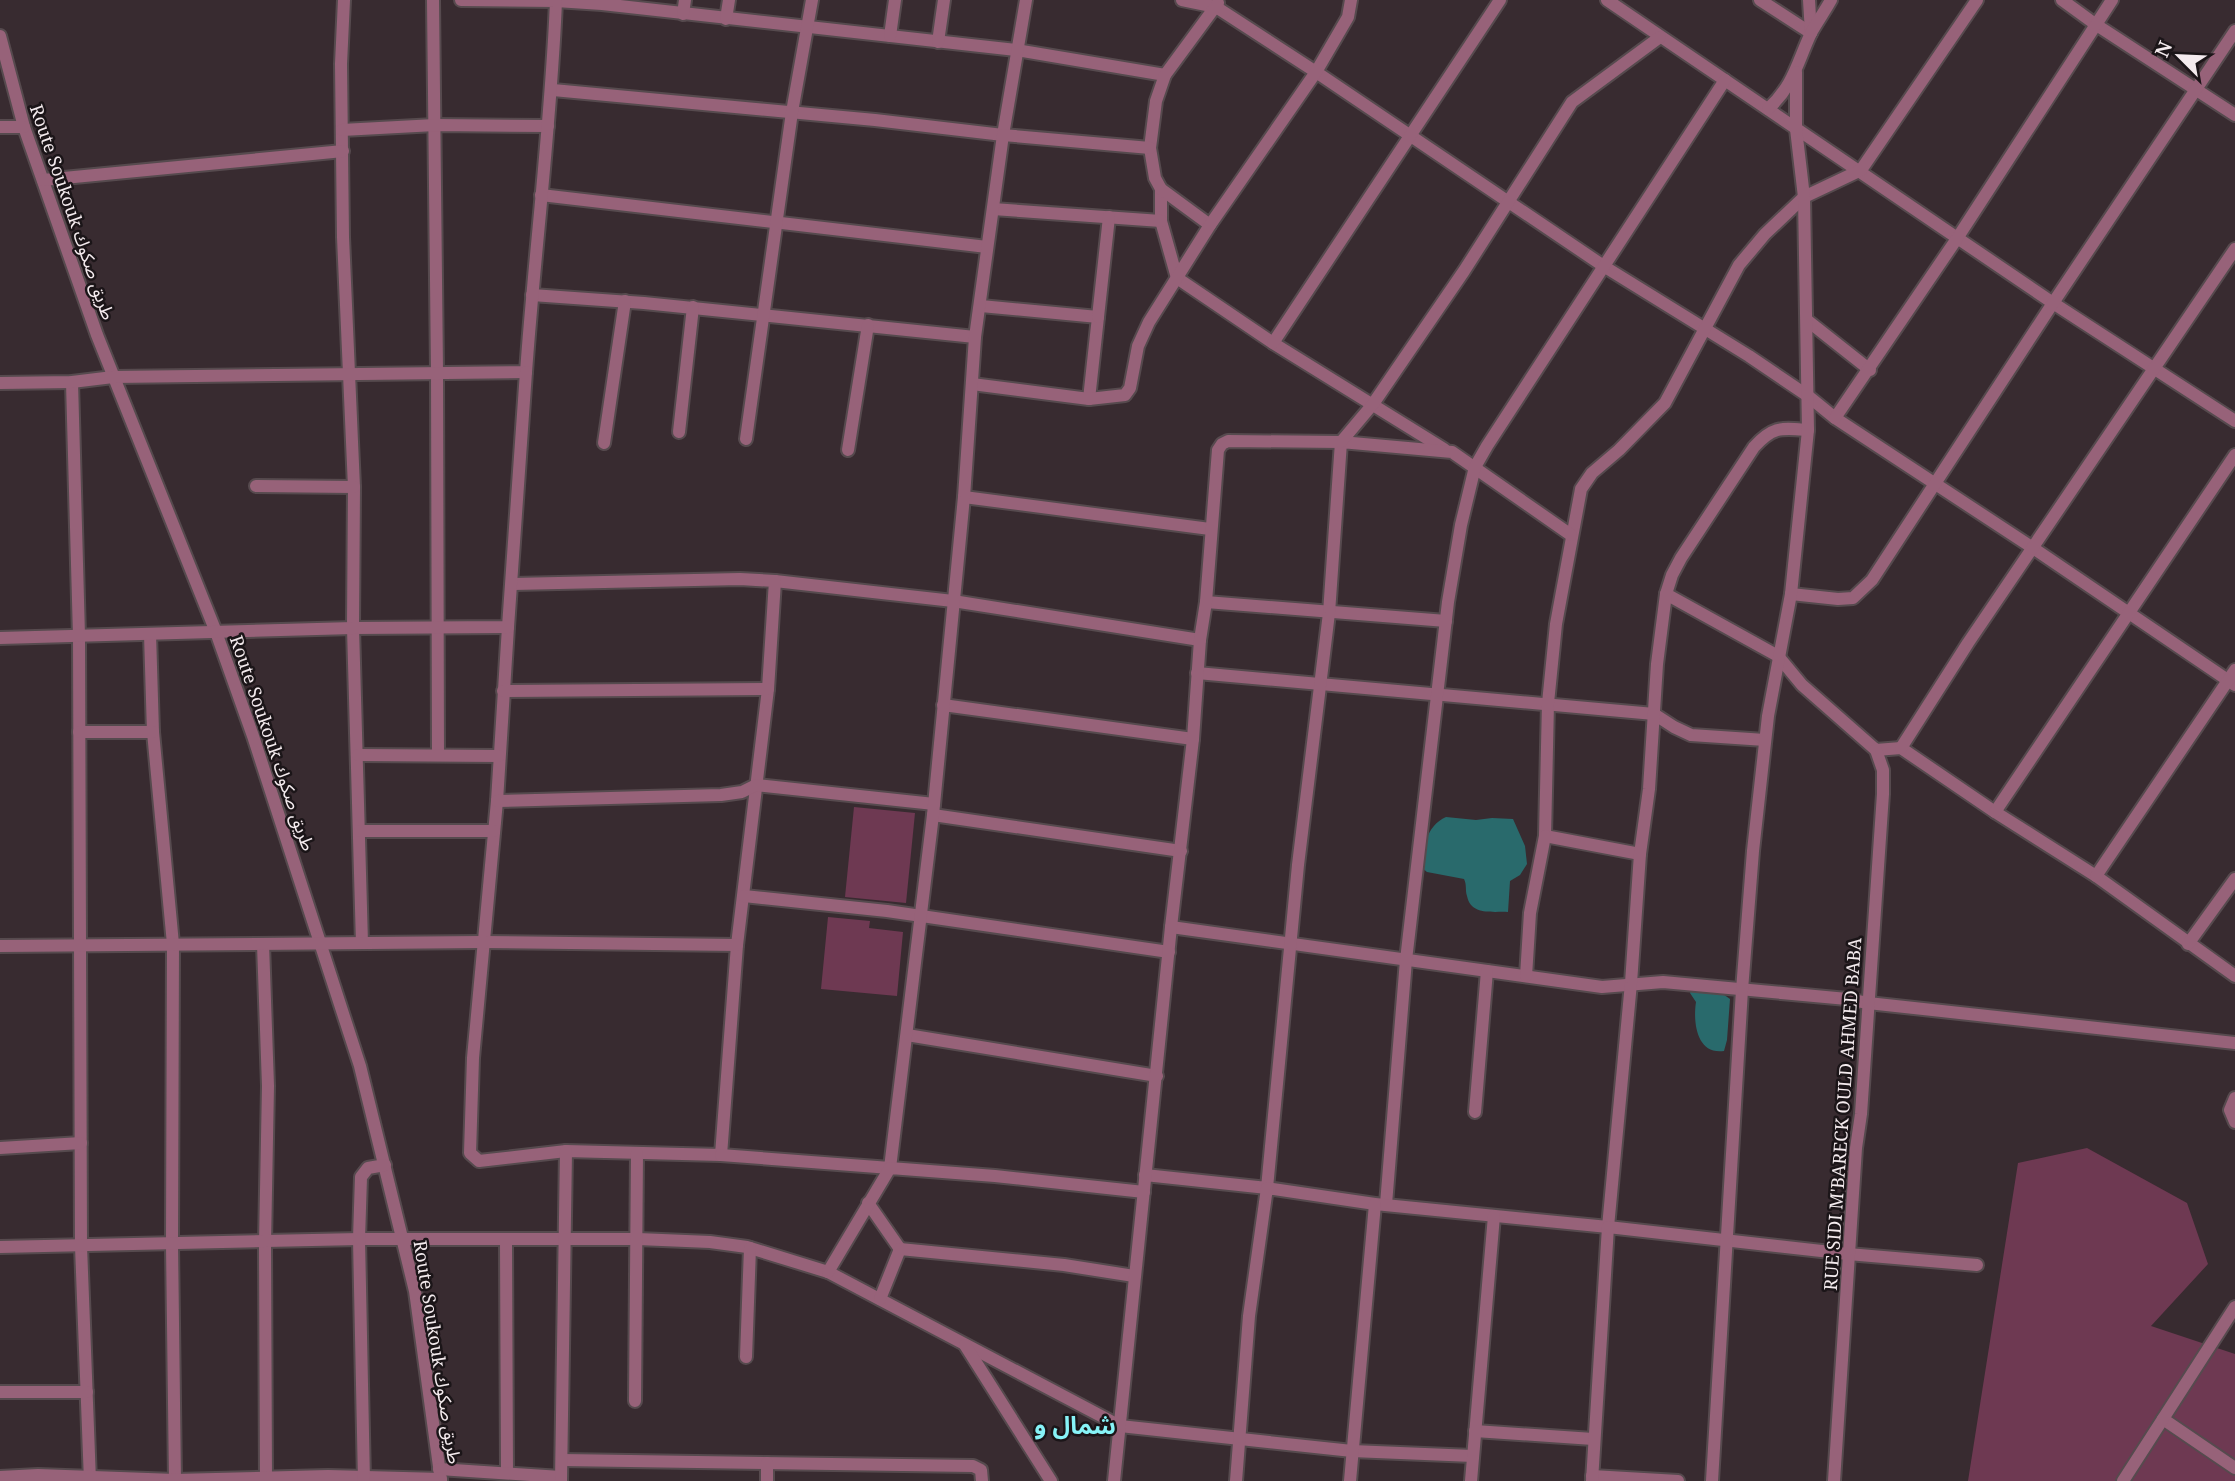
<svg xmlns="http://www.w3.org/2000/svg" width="2235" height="1481" viewBox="0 0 2235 1481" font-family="'Noto Serif','Noto Sans Arabic',serif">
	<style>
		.green { fill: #6e3952 }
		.water { fill: #296a6c }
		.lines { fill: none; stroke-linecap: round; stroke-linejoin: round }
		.minor-casing { stroke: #564a4e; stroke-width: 16 }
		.minor { stroke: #976279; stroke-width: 12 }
		.labels { text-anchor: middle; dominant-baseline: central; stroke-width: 5; stroke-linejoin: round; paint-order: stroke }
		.street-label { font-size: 18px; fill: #f4ebee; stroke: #1b1518 }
		.district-label { font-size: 24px; font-weight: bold; fill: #87f3f7; stroke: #1b1518 }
	</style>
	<rect width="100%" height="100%" fill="#382b30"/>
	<g class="green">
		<path d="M854 807 915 813 906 903 845 897Z"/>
		<path d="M828 917 870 921 869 928 903 932 897 996 821 989Z"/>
		<path d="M2087 1148 2187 1203 2208 1264 2151 1326 2235 1354V1481H1968L2018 1163Z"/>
	</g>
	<g class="water">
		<path d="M1446 817 1476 820 1492 818 1513 819 1525 846 1527 864 1520 875 1510 881 1508 912C1493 911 1471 916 1467 896 1465 890 1467 885 1464 879L1427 872 1421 867C1423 848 1426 826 1446 817Z"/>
		<path d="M1692 989 1720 992 1730 999 1727 1040 1724 1051C1696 1055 1693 1021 1696 1002L1690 993Z"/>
	</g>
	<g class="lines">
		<defs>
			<g id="minor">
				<path d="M344 0 341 64 343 237 354 487 353 628 362 943"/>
				<path d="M433 0 437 372 438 755"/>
				<path d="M1182 0 1216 7 1316 72 1605 267 1749 356 1808 396 1835 418 2033 548 2235 685"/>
				<path d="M1607 0 2053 303 2235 421"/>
				<path d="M1760 0 1811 33"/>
				<path d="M1809 0 1811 33"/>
				<path d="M2062 0 2095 24 2235 115"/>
				<path d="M556 1 602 4 1016 50 1165 75"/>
				<path d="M683 14 685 0"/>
				<path d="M726 19 729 0"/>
				<path d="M0 36 24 127 97 335 216 632 253 736 360 1066 415 1291 441 1481"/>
				<path d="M890 36 895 0"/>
				<path d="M938 42 944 0"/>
				<path d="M553 90 875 120 1003 135 1026 0"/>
				<path d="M1768 109C1794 85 1797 63 1811 33 1817 22 1825 11 1831 0"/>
				<path d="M0 127H24"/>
				<path d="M342 130 435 125 548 126"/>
				<path d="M43 180 343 151"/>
				<path d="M1161 189V221L1177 278 1273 343 1444 449"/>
				<path d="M541 195 987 247"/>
				<path d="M993 209 1161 221"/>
				<path d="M1210 225 1161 189 1155 178 1150 148 1156 101 1165 75 1218 3"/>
				<path d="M532 295 644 303 975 337"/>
				<path d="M981 306 1098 317 1089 399"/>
				<path d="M1098 317 1109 217"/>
				<path d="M1808 321 1870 370"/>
				<path d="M1273 343 1500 0"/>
				<path d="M72 382 79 636 81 1246 90 1481"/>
				<path d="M0 383 72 382 113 377 526 372C535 248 551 125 556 1L461 0"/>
				<path d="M972 384 1089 399 1125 395 1130 388 1138 346 1149 322 1210 225 1316 72 1348 17 1351 0"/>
				<path d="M1835 418 1958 237 2112 0"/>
				<path d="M679 432 693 307"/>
				<path d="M746 439 792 112 812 0"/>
				<path d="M604 443 625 301"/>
				<path d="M848 450 868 325"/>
				<path d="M256 486 354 487"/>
				<path d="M964 497 1210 529"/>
				<path d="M775 581 953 601 1200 640"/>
				<path d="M1666 594 1778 656 1802 685 1876 750 1901 748 1995 812 2096 876 2235 976"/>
				<path d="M1791 594 1838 599 1853 598 1872 580 2053 303 2235 31"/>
				<path d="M1206 602 1446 621"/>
				<path d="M508 627 497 801 473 1058 470 1153 479 1161 566 1151 721 1155 737 945 768 689 775 581 740 579 513 584"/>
				<path d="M150 634 153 732 173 944 172 1244 175 1481"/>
				<path d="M0 638 353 628 508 627 526 372"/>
				<path d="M1197 673 1654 714 1674 727 1691 735 1765 740"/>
				<path d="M503 691 768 689"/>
				<path d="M943 705 1193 739"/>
				<path d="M79 732H153"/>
				<path d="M1901 748 1968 643 2235 249"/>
				<path d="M358 755 499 756"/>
				<path d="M497 801 721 795 742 792 756 785 934 804"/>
				<path d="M1995 812 2235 455"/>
				<path d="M933 815 1181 851"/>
				<path d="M360 831H494"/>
				<path d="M1640 854 1545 836 1548 703 1556 624 1581 489 1592 473 1619 450 1665 403 1739 265 1765 234 1804 197 1861 170 1977 0"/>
				<path d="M2096 876 2235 670"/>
				<path d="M744 896 887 911 1169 952"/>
				<path d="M1171 927 1602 987 1663 982 1847 999 1868 1003 2235 1043"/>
				<path d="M263 944 268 1086 265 1243 266 1481"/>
				<path d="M2188 944 2235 879"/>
				<path d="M0 946 482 942 737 945"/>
				<path d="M1526 976 1530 913 1545 836"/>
				<path d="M907 1035 1157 1076"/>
				<path d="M2235 1098 2230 1110 2235 1122"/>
				<path d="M1475 1112 1487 971"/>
				<path d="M0 1148 81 1143"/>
				<path d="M721 1155 890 1168 933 815 964 497 975 337 1003 135 1150 148"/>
				<path d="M1145 1175 1267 1188 1298 865 1329 613 1341 442 1452 452 1571 535"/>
				<path d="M868 1203 900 1249"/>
				<path d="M1386 1204 1406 960 1448 602 1461 525 1475 467 1487 446 1725 80"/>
				<path d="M506 1241 507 1473"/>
				<path d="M0 1247 359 1239H638L710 1242 747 1247 828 1272 1120 1426 1352 1451 1473 1456"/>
				<path d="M828 1272 890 1168 995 1176 1144 1192"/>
				<path d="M880 1299 900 1249 1064 1265 1134 1276"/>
				<path d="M965 1345 1051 1481"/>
				<path d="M746 1357 750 1248"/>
				<path d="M0 1392H87"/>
				<path d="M635 1401 637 1153"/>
				<path d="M2163 1419 2235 1468"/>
				<path d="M1475 1431 1593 1439"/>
				<path d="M562 1460 973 1466 981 1470 982 1481"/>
				<path d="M439 1469 561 1477"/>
				<path d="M1592 1476 1678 1481"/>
				<path d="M0 1477 38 1475 175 1480 328 1476 441 1479"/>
				<path d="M364 1481 359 1239 361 1177 368 1168 385 1165"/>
				<path d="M561 1481 566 1151"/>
				<path d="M767 1481V1463"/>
				<path d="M1114 1481 1171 927 1193 739 1200 640 1206 602 1218 450 1222 444 1228 441 1341 442 1373 404 1464 271 1572 102 1660 37"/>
				<path d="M1236 1481 1249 1316 1267 1188 1375 1204 1608 1227 1631 983 1640 854 1649 789 1657 664 1666 594 1672 575 1681 558 1754 447C1773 426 1781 428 1808 430"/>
				<path d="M1350 1481 1375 1204"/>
				<path d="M1471 1481 1494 1216"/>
				<path d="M1592 1481 1608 1227 1848 1254 1977 1265"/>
				<path d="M1712 1481 1742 990 1753 851 1768 716 1791 594 1808 430 1804 197 1796 129V72"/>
				<path d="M1834 1481 1856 1148 1861 1114 1883 794V770L1876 750"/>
				<path d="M2123 1481 2235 1307"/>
			</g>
		</defs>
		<use href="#minor" class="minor-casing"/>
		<use href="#minor" class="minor"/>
	</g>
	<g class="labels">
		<g class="street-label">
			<text transform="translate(73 212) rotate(71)">Route Soukouk طريق صكوك</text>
			<text transform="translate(273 743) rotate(71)">Route Soukouk طريق صكوك</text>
			<text transform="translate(1842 1114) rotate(-86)">RUE SIDI M'BARECK OULD AHMED BABA</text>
			<text transform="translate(438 1352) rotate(81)">Route Soukouk طريق صكوك</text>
		</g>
		<g class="district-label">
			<text x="1075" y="1424">شمال و</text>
		</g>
	</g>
	<g transform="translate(2179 56) rotate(294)" stroke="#1b1518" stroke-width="5" paint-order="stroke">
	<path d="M0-5L12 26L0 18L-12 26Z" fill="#f4ebee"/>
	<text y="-10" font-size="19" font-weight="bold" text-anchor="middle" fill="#f4ebee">N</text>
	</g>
</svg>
